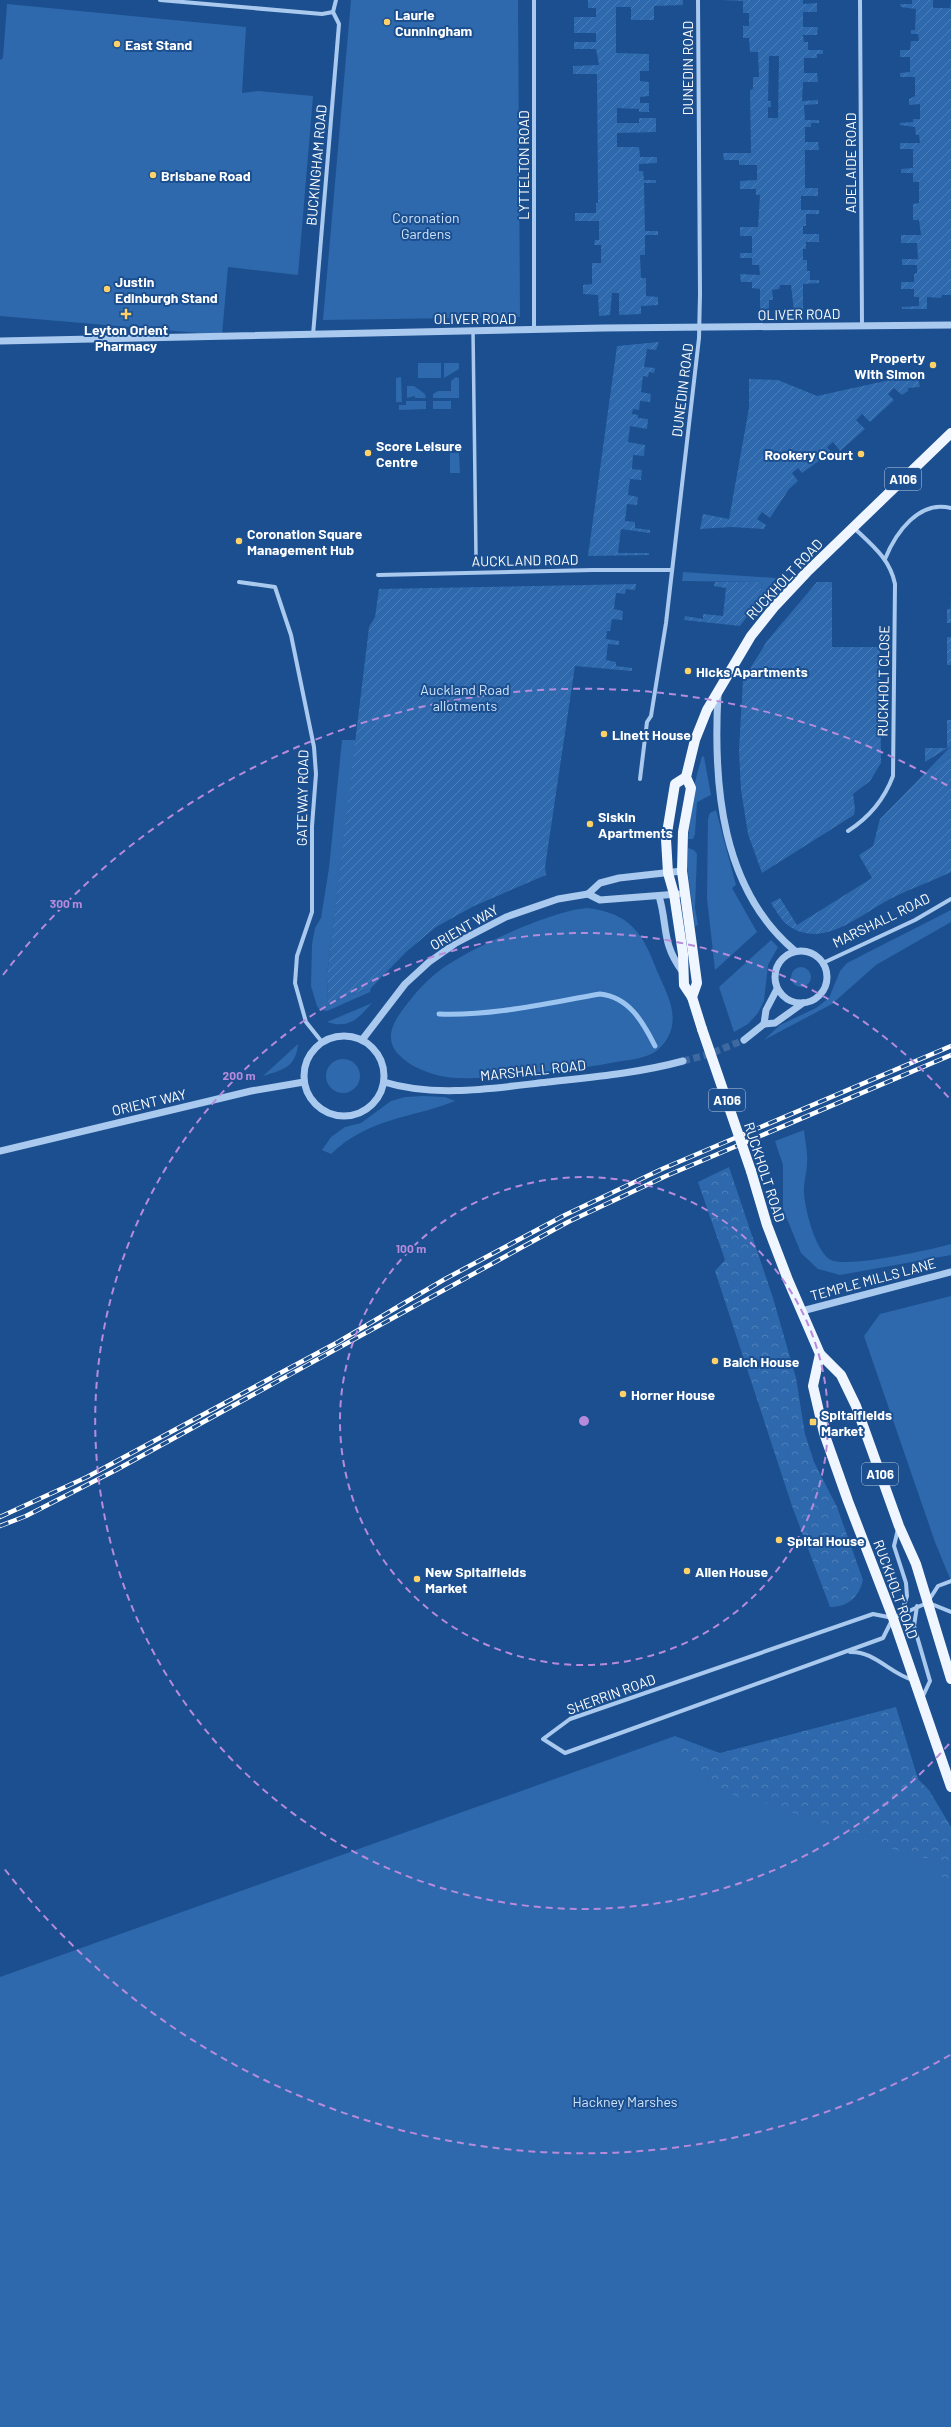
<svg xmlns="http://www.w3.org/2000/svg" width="951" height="2427" viewBox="0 0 951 2427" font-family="Barlow,sans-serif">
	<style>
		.green { fill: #2e69ad }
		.forest { fill: url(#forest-crowns) }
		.garden { fill: url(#garden-furrows); fill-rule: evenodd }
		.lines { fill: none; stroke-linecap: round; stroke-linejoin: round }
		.stream { stroke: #9cc4f0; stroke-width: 5 }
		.tertiary-tunnel { stroke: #3d69a0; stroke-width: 7; stroke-dasharray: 7 3.5; stroke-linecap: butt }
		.pedestrian { stroke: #a9c9ee; stroke-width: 3.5 }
		.minor { stroke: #a9c9ee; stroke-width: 4 }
		.tertiary { stroke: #a9c9ee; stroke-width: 7 }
		.primary { stroke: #f0f6ff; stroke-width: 10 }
		.rail-casing { stroke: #fff; stroke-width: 4.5 }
		.rail { stroke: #1b4f8f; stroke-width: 3; stroke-dasharray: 9; stroke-linecap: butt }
		.primary-bridge { stroke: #f0f6ff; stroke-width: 10 }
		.ring { fill: none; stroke: #b68bdc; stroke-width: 2; stroke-dasharray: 7 5 }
		.poi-dot { fill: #ffd166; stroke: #1b4f8f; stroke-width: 1.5 }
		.labels { text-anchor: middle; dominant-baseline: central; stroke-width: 4; stroke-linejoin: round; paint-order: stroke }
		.shield { fill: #1b4f8f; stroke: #bbcadd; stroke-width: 1 }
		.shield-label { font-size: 13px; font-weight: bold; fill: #fff }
		.poi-label { font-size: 14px; font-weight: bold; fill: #fff; stroke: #1b4f8f; text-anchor: start }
		.street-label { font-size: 14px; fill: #fff; stroke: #1b4f8f }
		.park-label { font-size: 14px; fill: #cfe3fa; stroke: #1b4f8f }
		.centre { fill: #b68bdc; stroke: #1b4f8f; stroke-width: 2 }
		.ring-label { font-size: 12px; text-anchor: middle; font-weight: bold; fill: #b68bdc; stroke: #1b4f8f; stroke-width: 4; stroke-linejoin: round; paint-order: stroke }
	</style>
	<defs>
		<pattern id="forest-crowns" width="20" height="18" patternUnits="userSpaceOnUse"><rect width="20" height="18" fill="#2e69ad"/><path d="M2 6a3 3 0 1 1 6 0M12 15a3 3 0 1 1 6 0" fill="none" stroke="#4d80b9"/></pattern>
		<pattern id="garden-furrows" width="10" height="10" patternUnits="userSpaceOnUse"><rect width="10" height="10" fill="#2e69ad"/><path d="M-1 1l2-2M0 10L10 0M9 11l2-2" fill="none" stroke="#4d80b9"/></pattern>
	</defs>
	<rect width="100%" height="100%" fill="#1b4f8f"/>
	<g class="green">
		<path d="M351 0H518L520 317 323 320Z"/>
		<path d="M7 4 246 27 242 93 258 91 313 96 298 275 228 267 222 335 0 316V60L3 58Z"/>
		<rect x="418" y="363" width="23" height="15"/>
		<path d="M444 363H459V369L444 378Z"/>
		<path d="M401 377 402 402H396V378Z"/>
		<path d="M456 377 459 378V398H433V394L438 391H451V381Z"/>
		<path d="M407 386H414L425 394 426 398H415V396L407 398Z"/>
		<path d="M406 401H426V409L399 410V405H406Z"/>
		<rect x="433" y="401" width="18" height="8"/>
		<path d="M450 453H459L460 473H450Z"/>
		<path d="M683 572 776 578 758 601 763 582 682 581Z"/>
		<path d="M342 740H356L327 975 328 1003 371 988 370 992 327 1011 320 1010 317 1006 311 986 312 944 315 928 321 918 329 868Z"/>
		<path d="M951 746V756L924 774Z"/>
		<path d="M702 756 704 757 711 795 697 802 695 834 693 839H688L694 786Z"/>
		<path d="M716 810 736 885 732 888 757 932 715 970 707 898 708 819 710 813Z"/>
		<path d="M688 848 694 850 697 854 695 908 698 925 695 926 687 866Z"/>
		<path d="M587 908C630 913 643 933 657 971 666 992 681 1016 667 1039 663 1045 658 1051 651 1054 641 1059 628 1060 616 1062 581 1069 547 1072 512 1075 490 1077 468 1080 446 1077 429 1074 410 1067 398 1054 387 1042 390 1028 399 1015 413 995 428 977 449 964 480 944 552 911 587 908Z"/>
		<path d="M951 910V922L876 965 832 1004 764 1040 780 1025 816 1008 829 998 840 971 847 963Z"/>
		<path d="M771 940 778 947 768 965 764 1001 758 1013 748 1024 734 1032 719 987Z"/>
		<circle cx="801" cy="977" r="10"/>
		<path d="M372 1003C358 1019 349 1029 327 1022Z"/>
		<path d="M298 1044C296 1067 283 1070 263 1076Z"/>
		<circle cx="343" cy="1076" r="17"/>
		<path d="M423 1096 445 1097 455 1101C410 1119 370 1117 331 1154L322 1150 331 1137 345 1127 361 1123 391 1101 405 1097Z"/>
		<path d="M804 1130C805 1141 808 1153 807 1164 807 1172 804 1180 804 1188 803 1204 815 1252 831 1260 848 1268 930 1250 951 1244V1255L840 1275 818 1269 801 1253 783 1209V1165L775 1141Z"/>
		<path d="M951 1296V1581L935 1542 864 1336 880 1314Z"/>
		<path d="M675 1736 951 1841V2427H0V1977Z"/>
	</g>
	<g class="forest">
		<path d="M729 1167 773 1298 796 1378 805 1434 814 1462 837 1507 863 1580C859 1597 848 1607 830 1607L792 1506 715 1271 725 1260 698 1182Z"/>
		<path d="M896 1707 918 1779 929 1790 951 1827V1898L935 1859 916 1857 746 1796 757 1807 710 1783 668 1744 720 1753Z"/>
	</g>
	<g class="garden">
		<path d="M588 0H683V5L654 6V20H631V7H616V53L649 54V71H640V81L649 82V96L640 97V103H649V112H639V109L617 108V123H639V118H656V132L617 133V147H639L640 157H657V163L639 164V171H643L644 180H656V183H644L645 231H658V235H645V255H640L641 278H646V296L658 297V305L641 306V314L619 315V293H612L610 315 599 316 598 295 583 294V285L592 284V263H601V245H594L595 240H599V221H575V213H596V203H598L597 74H573V66L599 65 596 49H574V42H596V33H574V17H596V8H588Z"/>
		<path d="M721 0H803V4L817 3V12H803V27H818L817 35H803L804 42H808V50H823V54H817V58H804V73H817L818 82H803L802 101 818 100V104L804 105 805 120H819V123H811V127H805V142H818L819 150H805V188H818V196H801V210H819V214H806V226H803V234H819V242H806V249H803V260H807V271H810V280H819V283L803 284V311H794L791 285H780L779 289 772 290 773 300H769V312H760V289L752 288V282H741L740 274 760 275 759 265H752V258H740V253H752V236H740V227H758L760 195H756V189H740V181L757 180V165H739V160H724L723 153H751L750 90 753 89V77H759L758 52H750L749 38H743V26H749V13H743V1ZM769 56H779L778 118H768V107H771V101H768Z"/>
		<path d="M912 0H933V8H950L951 0V295H942L941 298 927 297V309H902V307L919 306V297H914V289H901V282H914V274L917 273V265H902V259H918L917 243H901V235H921L919 220H913V204L919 203V182H913V173H901V169L913 168V149H900V143H920L919 135H916L915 127 900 125V123L913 122V119H920V104L909 105V99L915 96V77H900V73L910 72V57H900V50H910L911 41H919L918 34H911V30H915L916 9 901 7 900 4H912Z"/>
		<path d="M659 342 656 350 647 349 644 367 655 368 654 373 649 372 648 377 643 376 641 392 651 394 650 402 640 401 639 410 633 409 632 414 638 415V418L648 419 647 429 630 426 628 442 645 445 644 456 633 455 632 469 642 470 641 480 630 479 628 495 638 497 637 505 627 504 625 521 635 522V528L650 530V533L621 529 618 553H649V555L588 556 617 346Z"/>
		<path d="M917 374 920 387 908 388V391L902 395 894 388 888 394 894 400 870 422 862 414 856 420 865 429 840 451 833 442 827 447 831 452 802 473 798 468 792 473 798 481 789 489 770 518 762 512 757 519 766 525 764 529 731 527 700 529 703 514 729 519 749 408V379L778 380 817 396Z"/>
		<path d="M715 582H763L758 601 740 626 684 620 685 616 703 619V614L723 616 726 588 714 586Z"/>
		<path d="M817 582H832V647H880L881 763 870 781 853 794 855 809 854 815 762 873 748 834 741 790 739 750 743 680 767 641Z"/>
		<path d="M636 584 635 590 626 589 625 594 616 593 614 609 623 611 622 620 612 619 610 631H607L606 639 619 641V645L608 644 606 660 616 662V666L632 668V671L575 666 545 867 546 875 474 906 436 927 406 952 371 988 328 1003 327 975 369 627 375 617 379 589Z"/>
		<path d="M950 595 951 623H947V609H950Z"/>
		<rect x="947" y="637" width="4" height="28"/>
		<path d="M947 720H951V746L925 762V748H947Z"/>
		<path d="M951 756V872C931 882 909 889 890 899 858 916 820 952 785 923 780 918 775 909 771 903L780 898 797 925 872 878 859 855 873 846 880 819 924 774Z"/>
	</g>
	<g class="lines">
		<path class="stream" d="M439 1014C494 1016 547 1003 600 994 629 997 643 1022 655 1046"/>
		<path class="tertiary-tunnel" d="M683 1061 707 1055 744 1040"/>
		<path class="pedestrian" d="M473 331 476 556"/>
		<g class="minor">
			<path d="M160 0 322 14 333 12"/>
			<path d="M534 0V330"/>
			<path d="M860 0 862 325"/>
			<path d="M313 335 339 24 333 12 336 0"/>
			<path d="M885 559C896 532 919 500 951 508"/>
			<path d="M378 575 593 570H672"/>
			<path d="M239 582 275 587 291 635 314 747 316 774 312 826V912L297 956 295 983 306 1022 322 1042"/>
			<path d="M640 779 647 722 651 716 666 623 699 338 700 294 698 0"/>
			<path d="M848 831C870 817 884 800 893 776L895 584C890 559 872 545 854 528"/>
			<path d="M823 963 915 920 951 899"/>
			<path d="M898 1529 894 1546 906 1583 907 1596 901 1614"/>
			<path d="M929 1603 951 1612"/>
			<path d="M917 1606 914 1626 930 1681 922 1698"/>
			<path d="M873 1614 893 1618 883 1638 565 1753 543 1739 570 1719Z"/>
			<path d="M893 1618 927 1603 938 1586 951 1581"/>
			<path d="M850 1652C875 1651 890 1674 913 1680"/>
		</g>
		<g class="tertiary">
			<path d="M0 341 604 328 951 325"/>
			<path d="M718 694C713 785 721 889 795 951"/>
			<path d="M588 894 600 900 678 894"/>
			<path d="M659 896C668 926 661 942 682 971"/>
			<circle cx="801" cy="977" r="26"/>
			<path d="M764 1024 766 1010 777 989"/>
			<circle cx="344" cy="1076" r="40"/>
			<path d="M362 1040 405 984 429 962 456 943 506 917 558 899 588 894 600 883 619 878 682 871"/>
			<path d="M744 1040 764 1024 775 1023 803 1003"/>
			<path d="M384 1082C435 1098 495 1088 548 1082 593 1077 639 1073 683 1061"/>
			<path d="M0 1151 251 1091 304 1082"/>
			<path d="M802 1311 951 1272"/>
		</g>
		<g class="primary">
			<path d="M686 777 675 784 666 839 668 873 674 894 683 954 684 985 692 997 702 1029"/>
			<path d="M692 997 697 983 682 871 683 832 691 788 686 777 695 740 707 710 751 636 775 606 807 572 951 433"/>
			<path d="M751 1171 767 1225 788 1280 820 1354 813 1386 824 1433 848 1501 893 1618 951 1787"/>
			<path d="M820 1354 841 1375 856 1406 899 1526 916 1564 951 1679"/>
		</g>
		<defs>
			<g id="rail">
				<path d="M0 1517 87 1477 338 1342 445 1279 565 1215 662 1169 951 1046"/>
				<path d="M0 1526 26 1516 116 1470 568 1222 666 1176 951 1055"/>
			</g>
		</defs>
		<use href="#rail" class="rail-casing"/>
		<use href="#rail" class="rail"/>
		<path class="primary-bridge" d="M702 1029 751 1171"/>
	</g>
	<g class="ring">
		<circle cx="584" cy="1421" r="244"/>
		<path d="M949 1744A488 488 0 1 1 949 1098"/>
		<path d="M950 2055A732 732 0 0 1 3 1867M3 975A732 732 0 0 1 950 787"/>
	</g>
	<g class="poi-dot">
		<circle cx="387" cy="22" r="4"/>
		<circle cx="117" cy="44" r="4"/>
		<circle cx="153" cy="175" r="4"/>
		<circle cx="107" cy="289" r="4"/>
		<path d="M124 308h4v4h4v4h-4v4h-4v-4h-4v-4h4z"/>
		<circle cx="933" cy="365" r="4"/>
		<circle cx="368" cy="453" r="4"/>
		<circle cx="861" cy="454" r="4"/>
		<circle cx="239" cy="541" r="4"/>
		<circle cx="688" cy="671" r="4"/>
		<circle cx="604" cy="734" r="4"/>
		<circle cx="590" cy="824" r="4"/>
		<circle cx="715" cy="1361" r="4"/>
		<circle cx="623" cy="1394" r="4"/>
		<rect x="809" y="1418" width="8" height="8" rx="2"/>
		<circle cx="779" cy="1540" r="4"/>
		<circle cx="687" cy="1571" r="4"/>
		<circle cx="417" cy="1579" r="4"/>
	</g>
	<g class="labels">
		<g class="shield">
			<rect x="885" y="468" width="36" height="22" rx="3"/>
			<rect x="709" y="1089" width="36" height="22" rx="3"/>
			<rect x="862" y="1463" width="36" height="22" rx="3"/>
		</g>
		<g class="shield-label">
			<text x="903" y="479">A106</text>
			<text x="727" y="1100">A106</text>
			<text x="880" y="1474">A106</text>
		</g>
		<g class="poi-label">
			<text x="395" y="14">Laurie<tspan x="395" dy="16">Cunningham</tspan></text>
			<text x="125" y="44">East Stand</text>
			<text x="161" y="175">Brisbane Road</text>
			<text x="115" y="281">Justin<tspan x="115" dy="16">Edinburgh Stand</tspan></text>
			<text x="126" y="329" text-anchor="middle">Leyton Orient<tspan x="126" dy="16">Pharmacy</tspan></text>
			<text x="925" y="357" text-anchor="end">Property<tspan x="925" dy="16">With Simon</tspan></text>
			<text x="376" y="445">Score Leisure<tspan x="376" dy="16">Centre</tspan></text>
			<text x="853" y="454" text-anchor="end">Rookery Court</text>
			<text x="247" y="533">Coronation Square<tspan x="247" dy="16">Management Hub</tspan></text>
			<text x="696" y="671">Hicks Apartments</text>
			<text x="612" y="734">Linett House</text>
			<text x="598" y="816">Siskin<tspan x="598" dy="16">Apartments</tspan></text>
			<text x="723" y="1361">Balch House</text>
			<text x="631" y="1394">Horner House</text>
			<text x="821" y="1414">Spitalfields<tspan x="821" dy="16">Market</tspan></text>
			<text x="787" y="1540">Spital House</text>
			<text x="425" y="1571">New Spitalfields<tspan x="425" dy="16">Market</tspan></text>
			<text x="695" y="1571">Allen House</text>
		</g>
		<g class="street-label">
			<text transform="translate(687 68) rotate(-90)">DUNEDIN ROAD</text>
			<text transform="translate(850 163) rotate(-90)">ADELAIDE ROAD</text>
			<text transform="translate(316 165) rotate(-85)">BUCKINGHAM ROAD</text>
			<text transform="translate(523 165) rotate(-90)">LYTTELTON ROAD</text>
			<text transform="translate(799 314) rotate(-1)">OLIVER ROAD</text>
			<text x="475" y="318">OLIVER ROAD</text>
			<text transform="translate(682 390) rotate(-83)">DUNEDIN ROAD</text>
			<text transform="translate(525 560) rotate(-1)">AUCKLAND ROAD</text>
			<text transform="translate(784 579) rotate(-47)">RUCKHOLT ROAD</text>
			<text transform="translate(883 681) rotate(-89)">RUCKHOLT CLOSE</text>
			<text transform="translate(302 798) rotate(-89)">GATEWAY ROAD</text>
			<text transform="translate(881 920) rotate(-26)">MARSHALL ROAD</text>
			<text transform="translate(464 927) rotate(-30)">ORIENT WAY</text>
			<text transform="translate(533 1070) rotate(-6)">MARSHALL ROAD</text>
			<text transform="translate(149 1102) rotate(-13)">ORIENT WAY</text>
			<text transform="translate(765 1172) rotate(72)">RUCKHOLT ROAD</text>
			<text transform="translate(873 1279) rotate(-15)">TEMPLE MILLS LANE</text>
			<text transform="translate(896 1589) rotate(70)">RUCKHOLT ROAD</text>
			<text transform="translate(611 1694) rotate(-20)">SHERRIN ROAD</text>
		</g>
		<g class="park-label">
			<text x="426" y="217">Coronation<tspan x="426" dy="16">Gardens</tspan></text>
			<text x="465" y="689">Auckland Road<tspan x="465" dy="16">allotments</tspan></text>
			<text x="625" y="2101">Hackney Marshes</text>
		</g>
	</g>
	<circle cx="584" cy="1421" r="6" class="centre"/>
	<g class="ring-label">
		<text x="66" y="908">300 m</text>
		<text x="239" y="1080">200 m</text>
		<text x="411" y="1253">100 m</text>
	</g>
</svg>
